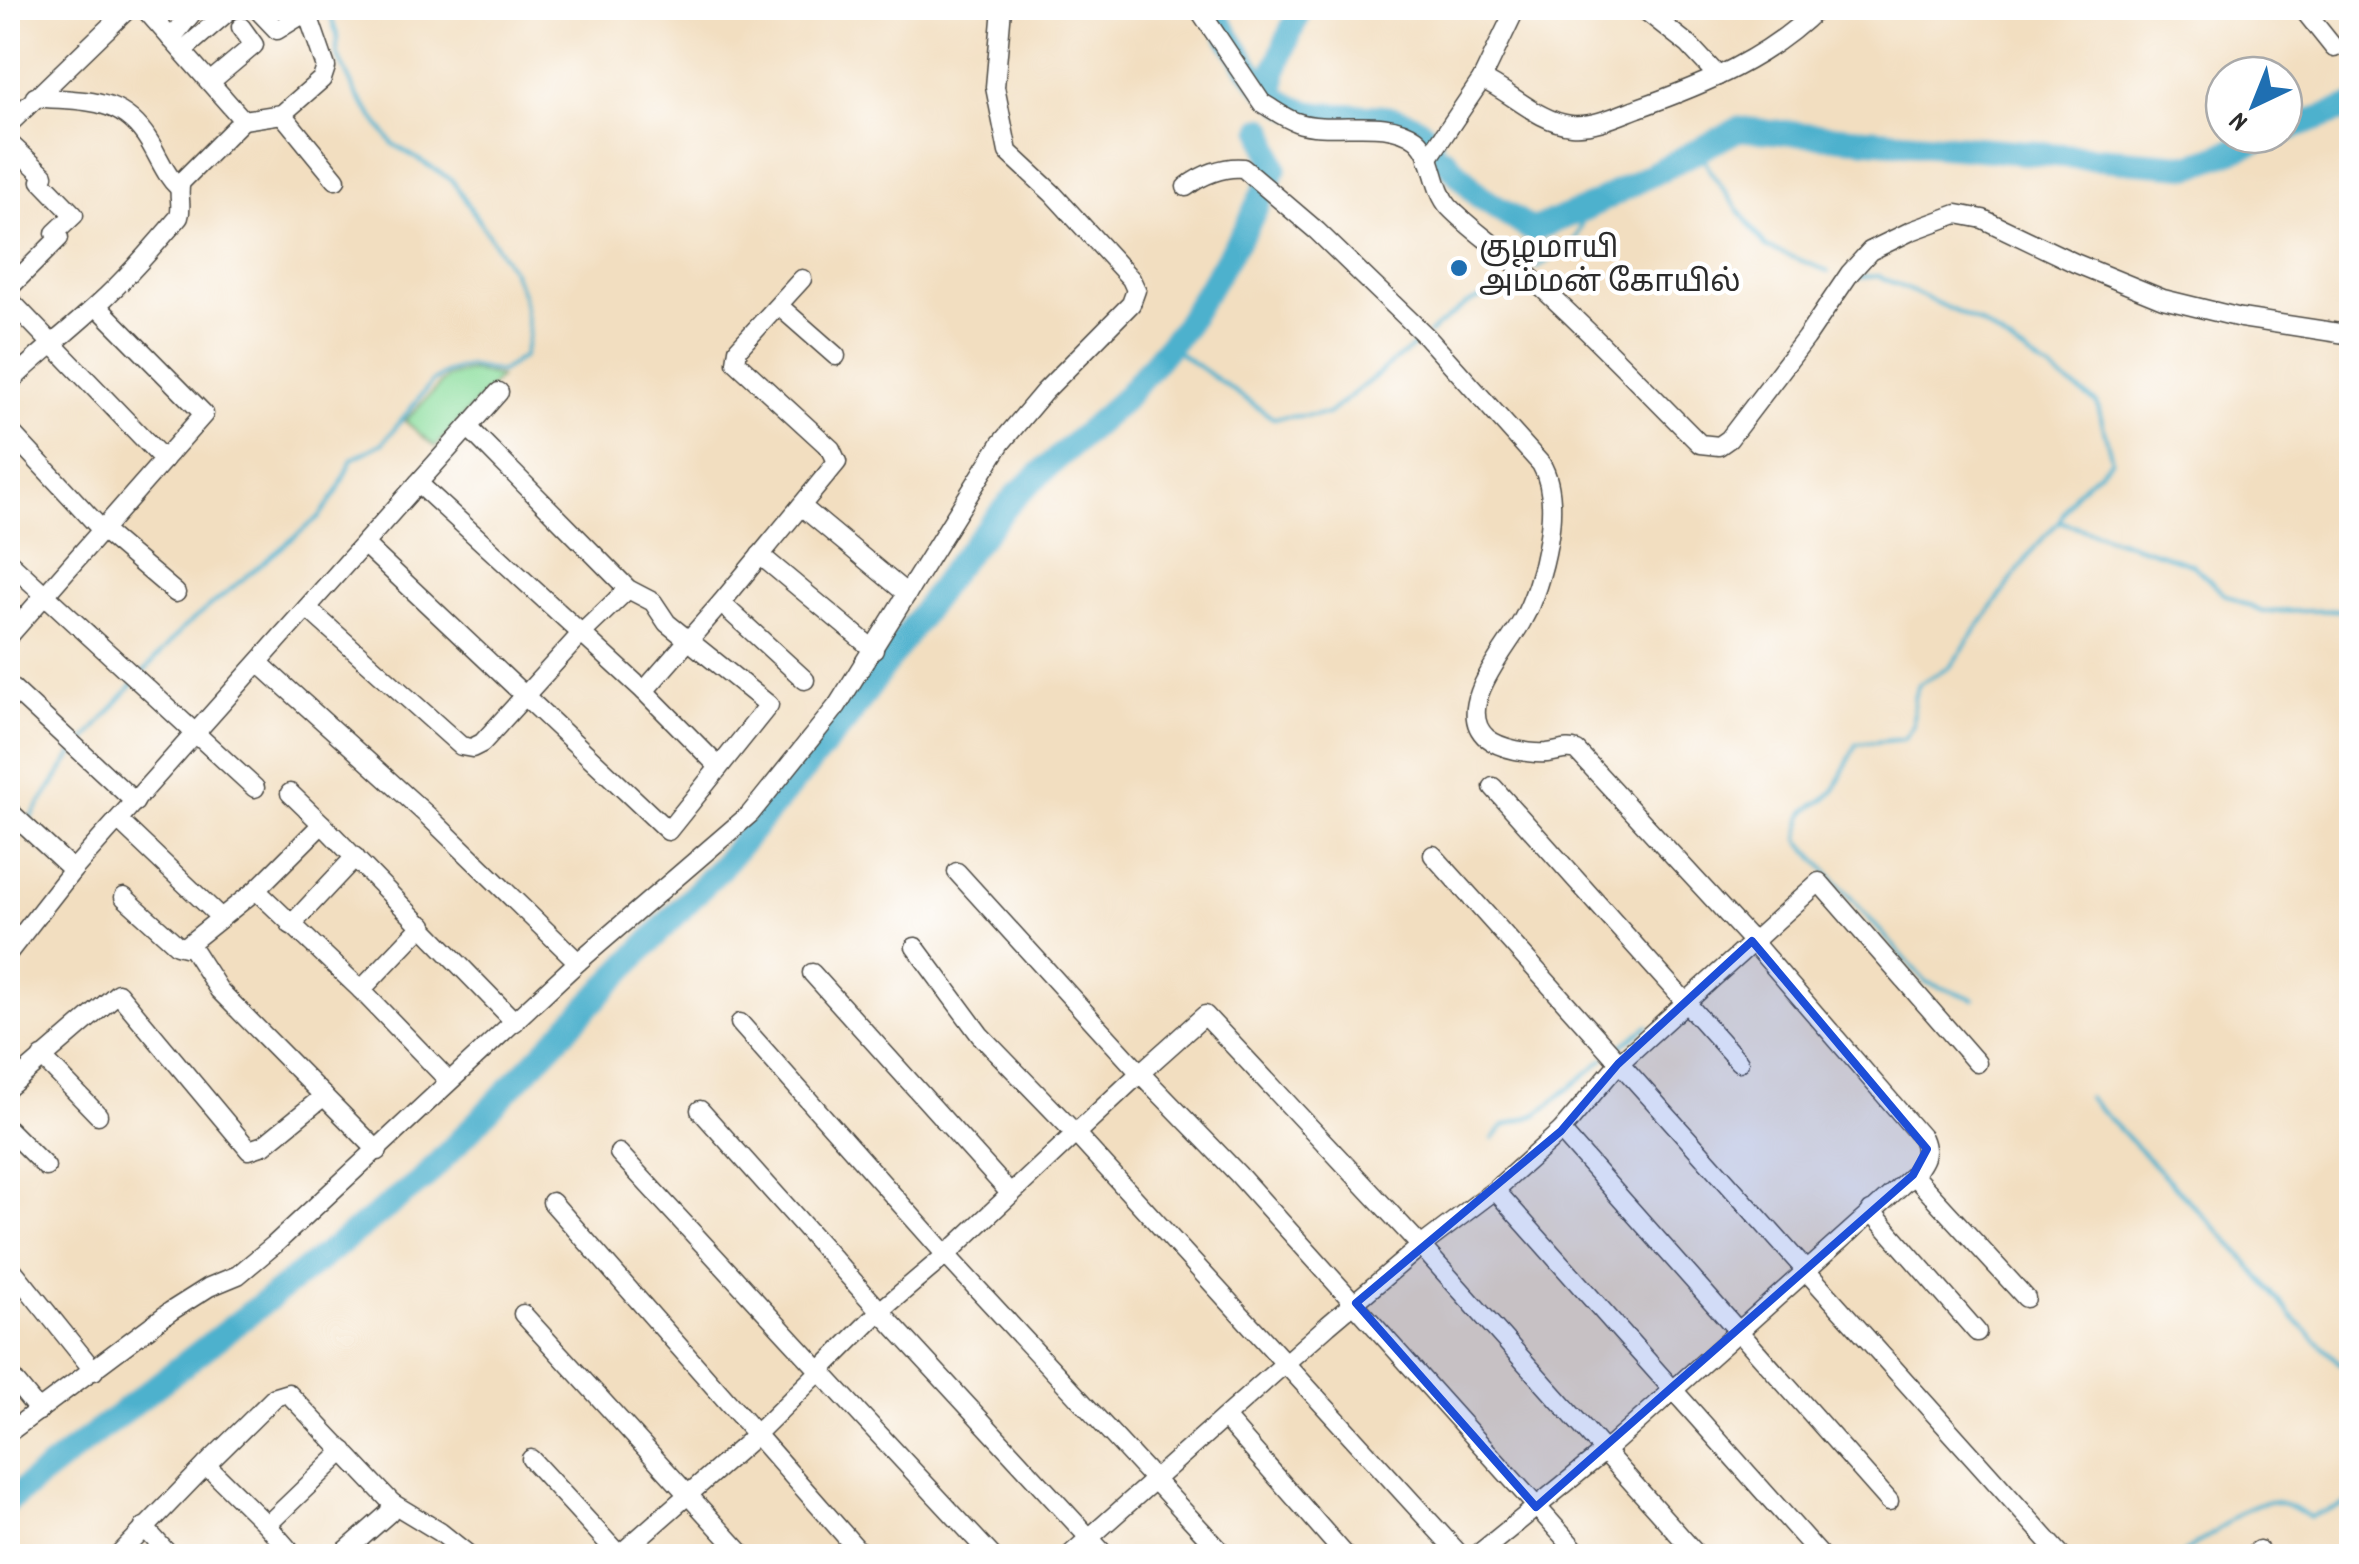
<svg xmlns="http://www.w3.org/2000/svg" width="2359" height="1564" viewBox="0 0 2359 1564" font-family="Dekko,'Noto Sans Tamil',sans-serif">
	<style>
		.green { fill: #8cde9e; stroke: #5c8464; stroke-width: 2.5 }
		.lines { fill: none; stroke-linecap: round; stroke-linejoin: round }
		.stream { stroke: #4eb1cd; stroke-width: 4 }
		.river { stroke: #4eb1cd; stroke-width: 25 }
		.minor-casing { stroke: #494641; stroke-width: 21 }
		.minor { stroke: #fff; stroke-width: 18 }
		.marked { fill: #1d4ed8; fill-opacity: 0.2; stroke: #1d4ed8; stroke-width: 8; stroke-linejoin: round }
		.poi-dot { fill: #1f6fb2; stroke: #fff; stroke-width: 4 }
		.labels { text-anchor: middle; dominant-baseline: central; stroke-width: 9; stroke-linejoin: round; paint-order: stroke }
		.poi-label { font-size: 30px; fill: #2b2b2b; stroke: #fff; text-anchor: start }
	</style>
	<rect width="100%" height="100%" fill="#fff"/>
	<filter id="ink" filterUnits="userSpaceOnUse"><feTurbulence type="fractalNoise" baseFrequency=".01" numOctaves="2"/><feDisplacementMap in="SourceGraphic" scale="20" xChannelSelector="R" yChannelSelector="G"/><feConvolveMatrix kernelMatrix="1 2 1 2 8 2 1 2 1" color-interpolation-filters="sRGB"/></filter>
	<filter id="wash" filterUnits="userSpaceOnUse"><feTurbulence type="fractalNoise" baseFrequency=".0048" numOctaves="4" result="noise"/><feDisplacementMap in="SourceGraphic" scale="40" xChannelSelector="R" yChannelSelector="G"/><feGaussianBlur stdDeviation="2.25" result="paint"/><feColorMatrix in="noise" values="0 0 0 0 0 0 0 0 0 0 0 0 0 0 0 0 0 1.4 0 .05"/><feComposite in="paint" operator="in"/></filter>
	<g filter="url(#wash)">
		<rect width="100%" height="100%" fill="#f2dec0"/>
		<path class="green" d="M470 370 500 377 435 447 405 421 447 377Z"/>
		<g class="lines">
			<g class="stream">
				<path d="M1700 150 1710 171 1766 247 1828 271"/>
				<path d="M1536 268C1570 247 1577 249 1585 209"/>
				<path d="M1855 278 1879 276 1980 323 2097 403 2112 460 2075 493 2059 521 2035 547 1950 667 1919 684 1914 697 1913 725 1904 739 1856 744 1834 791C1810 815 1803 797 1799 840L1926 982 1974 999"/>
				<path d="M1429 333 1465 305 1515 282"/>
				<path d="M1169 346 1273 418 1328 414 1422 339"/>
				<path d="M2059 521 2192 564 2224 594 2262 612 2352 610"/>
				<path d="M140 676 183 628 319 517 337 492 352 459 383 443 432 382 445 373 468 366 501 372 524 356 529 334 523 295 512 270 452 180 393 144 356 94 337 54V35L328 8"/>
				<path d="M82 744 134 683"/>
				<path d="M28 822 75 751"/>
				<path d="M8 851 22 830"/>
				<path d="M8 994 13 1003 8 1009"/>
				<path d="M1616 1050 1648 1026"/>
				<path d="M2088 1097 2237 1250 2294 1319 2352 1375"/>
				<path d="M1493 1139 1504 1126 1538 1114 1604 1059"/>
				<path d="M2181 1556C2190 1546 2201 1542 2212 1534 2248 1507 2267 1486 2309 1517L2352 1501"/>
			</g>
			<g class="river">
				<path d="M1210 8C1232 40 1252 83 1286 104 1329 130 1401 97 1431 142"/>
				<path d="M1273 94 1275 70 1300 8"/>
				<path d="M2284 131 2352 106"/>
				<path d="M1444 159 1479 196 1532 230 1585 209 1739 129 2191 166 2275 135"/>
				<path d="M8 1501 423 1179 722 866 846 720 955 567 1017 494 1123 400 1183 329 1247 226 1275 168 1263 129"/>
			</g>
		</g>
	</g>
	<g filter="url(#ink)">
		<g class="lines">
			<defs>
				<g id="minor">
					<path d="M144 8 243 120"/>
					<path d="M1198 8 1262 103C1273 109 1284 118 1296 122 1332 135 1383 115 1416 139 1435 154 1432 188 1449 207 1470 229 1497 246 1519 267 1582 323 1640 384 1700 444L1719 446 1729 439 1806 338 1850 273 1870 251 1911 231 1957 214 1983 219 2075 263 2163 299 2241 318 2352 335"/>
					<path d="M1642 8 1689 45 1718 76"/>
					<path d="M2302 8 2334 48"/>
					<path d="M171 39 196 8"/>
					<path d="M182 51 231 9"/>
					<path d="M1482 79 1516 8"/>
					<path d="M210 82 254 45 241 27"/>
					<path d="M35 97C83 102 121 95 149 141 159 157 165 175 179 188"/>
					<path d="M282 114 336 180"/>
					<path d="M243 120 282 114 322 79 326 67 308 15 298 17 277 30 256 8"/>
					<path d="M8 125 129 8"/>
					<path d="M8 142 44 175 41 181 74 215 55 233 59 238 8 289"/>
					<path d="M1428 159 1482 79C1511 92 1539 122 1571 125 1594 127 1617 116 1638 108 1703 85 1769 58 1818 8"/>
					<path d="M1186 187C1201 175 1224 166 1243 168L1317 231 1426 336 1541 464C1564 502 1543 583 1522 621 1508 648 1452 708 1487 738 1500 749 1530 754 1547 753 1558 752 1566 747 1577 751L1752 941 1922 1138C1929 1154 1923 1161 1913 1175L1605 1451 1476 1556"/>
					<path d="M8 298 164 460"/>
					<path d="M779 306 836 356"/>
					<path d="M8 384C36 356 68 332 97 305 127 278 153 247 179 217 183 205 177 194 181 182L243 120"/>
					<path d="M468 427 499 392"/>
					<path d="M8 429 102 530 176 593"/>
					<path d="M418 483 644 691 719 767"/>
					<path d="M801 506 907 594"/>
					<path d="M760 555 874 650"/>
					<path d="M8 561 255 788"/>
					<path d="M721 603 805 680"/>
					<path d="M307 608 461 746 472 748 482 743 580 635 628 589"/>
					<path d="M8 637 204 414 97 306"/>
					<path d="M259 663 427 815 578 962"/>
					<path d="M8 684 135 802"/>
					<path d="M644 691 721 603 837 462 831 449 736 362 738 349 802 279"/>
					<path d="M1493 787 1739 1062"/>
					<path d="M290 793 322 824"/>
					<path d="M8 810 73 870"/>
					<path d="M119 821 221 918"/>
					<path d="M1433 855 2062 1556"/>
					<path d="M957 872 1140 1073 1205 1015 1421 1246 1698 1556"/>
					<path d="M256 890 361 990 449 1081"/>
					<path d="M124 897 177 945 185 947 256 890 322 824 515 1022"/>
					<path d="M291 925 355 857"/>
					<path d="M190 945 219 990 378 1151"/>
					<path d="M915 947 980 1035 1075 1133 1461 1556"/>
					<path d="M8 953 73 870 468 427 628 589 653 602 667 623 769 705 668 831 364 544"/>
					<path d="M812 973 1010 1193"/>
					<path d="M361 990 423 925"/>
					<path d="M740 1023 946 1255 1225 1556"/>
					<path d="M42 1057 98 1115"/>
					<path d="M8 1088 118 993 249 1150 264 1145 324 1096"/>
					<path d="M700 1110 880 1311 1106 1556"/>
					<path d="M8 1129 46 1167"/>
					<path d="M1561 1131 1889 1501"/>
					<path d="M619 1153 820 1371 880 1311 946 1255 1140 1073 1238 1174 1581 1556"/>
					<path d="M1913 1175 2026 1298"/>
					<path d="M1495 1190 1821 1556"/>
					<path d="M552 1202 863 1556"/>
					<path d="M1871 1211 1977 1332"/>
					<path d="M8 1264 94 1371"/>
					<path d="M523 1314 744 1556"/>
					<path d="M8 1373 39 1411"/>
					<path d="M1225 1418 1346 1556"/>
					<path d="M8 1433 171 1311 209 1287 238 1275 274 1245 578 962 750 814 837 706 1001 443 1044 392 1131 304 1136 290 1131 279 1052 193 1008 152 995 87 1002 8"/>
					<path d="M531 1459 620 1556"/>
					<path d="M206 1465 275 1397 288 1393 392 1503 389 1513 340 1556"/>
					<path d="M392 1503 440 1532 470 1556"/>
					<path d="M267 1525 344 1451"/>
					<path d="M144 1527 170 1556"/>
					<path d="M118 1556 206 1465 267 1525 294 1556"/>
					<path d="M618 1556 747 1443 820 1371 992 1556"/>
					<path d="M1069 1556 1328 1325 1421 1246 1495 1190 1561 1131 1618 1064 1819 882 1977 1063"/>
					<path d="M2252 1556 2259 1550"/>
				</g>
			</defs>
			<use href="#minor" class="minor-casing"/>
			<use href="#minor" class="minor"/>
		</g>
	</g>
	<path class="marked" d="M1752 941 1927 1149 1913 1175 1536 1507 1356 1303 1561 1131 1618 1064Z"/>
	<circle class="poi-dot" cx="1459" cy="268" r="10"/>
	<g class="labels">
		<g class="poi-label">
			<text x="1479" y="251">குழமாயி<tspan x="1479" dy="34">அம்மன் கோயில்</tspan></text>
		</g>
	</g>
	<rect width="2359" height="1564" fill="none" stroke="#fff" stroke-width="40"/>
	<g transform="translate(2254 105) rotate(223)"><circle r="48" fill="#ffffff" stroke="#aaaaaa" stroke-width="2.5"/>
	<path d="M0-8L18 38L0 25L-18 38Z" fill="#1f6fb2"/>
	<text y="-15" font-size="28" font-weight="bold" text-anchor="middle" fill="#2b2b2b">N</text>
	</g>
</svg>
